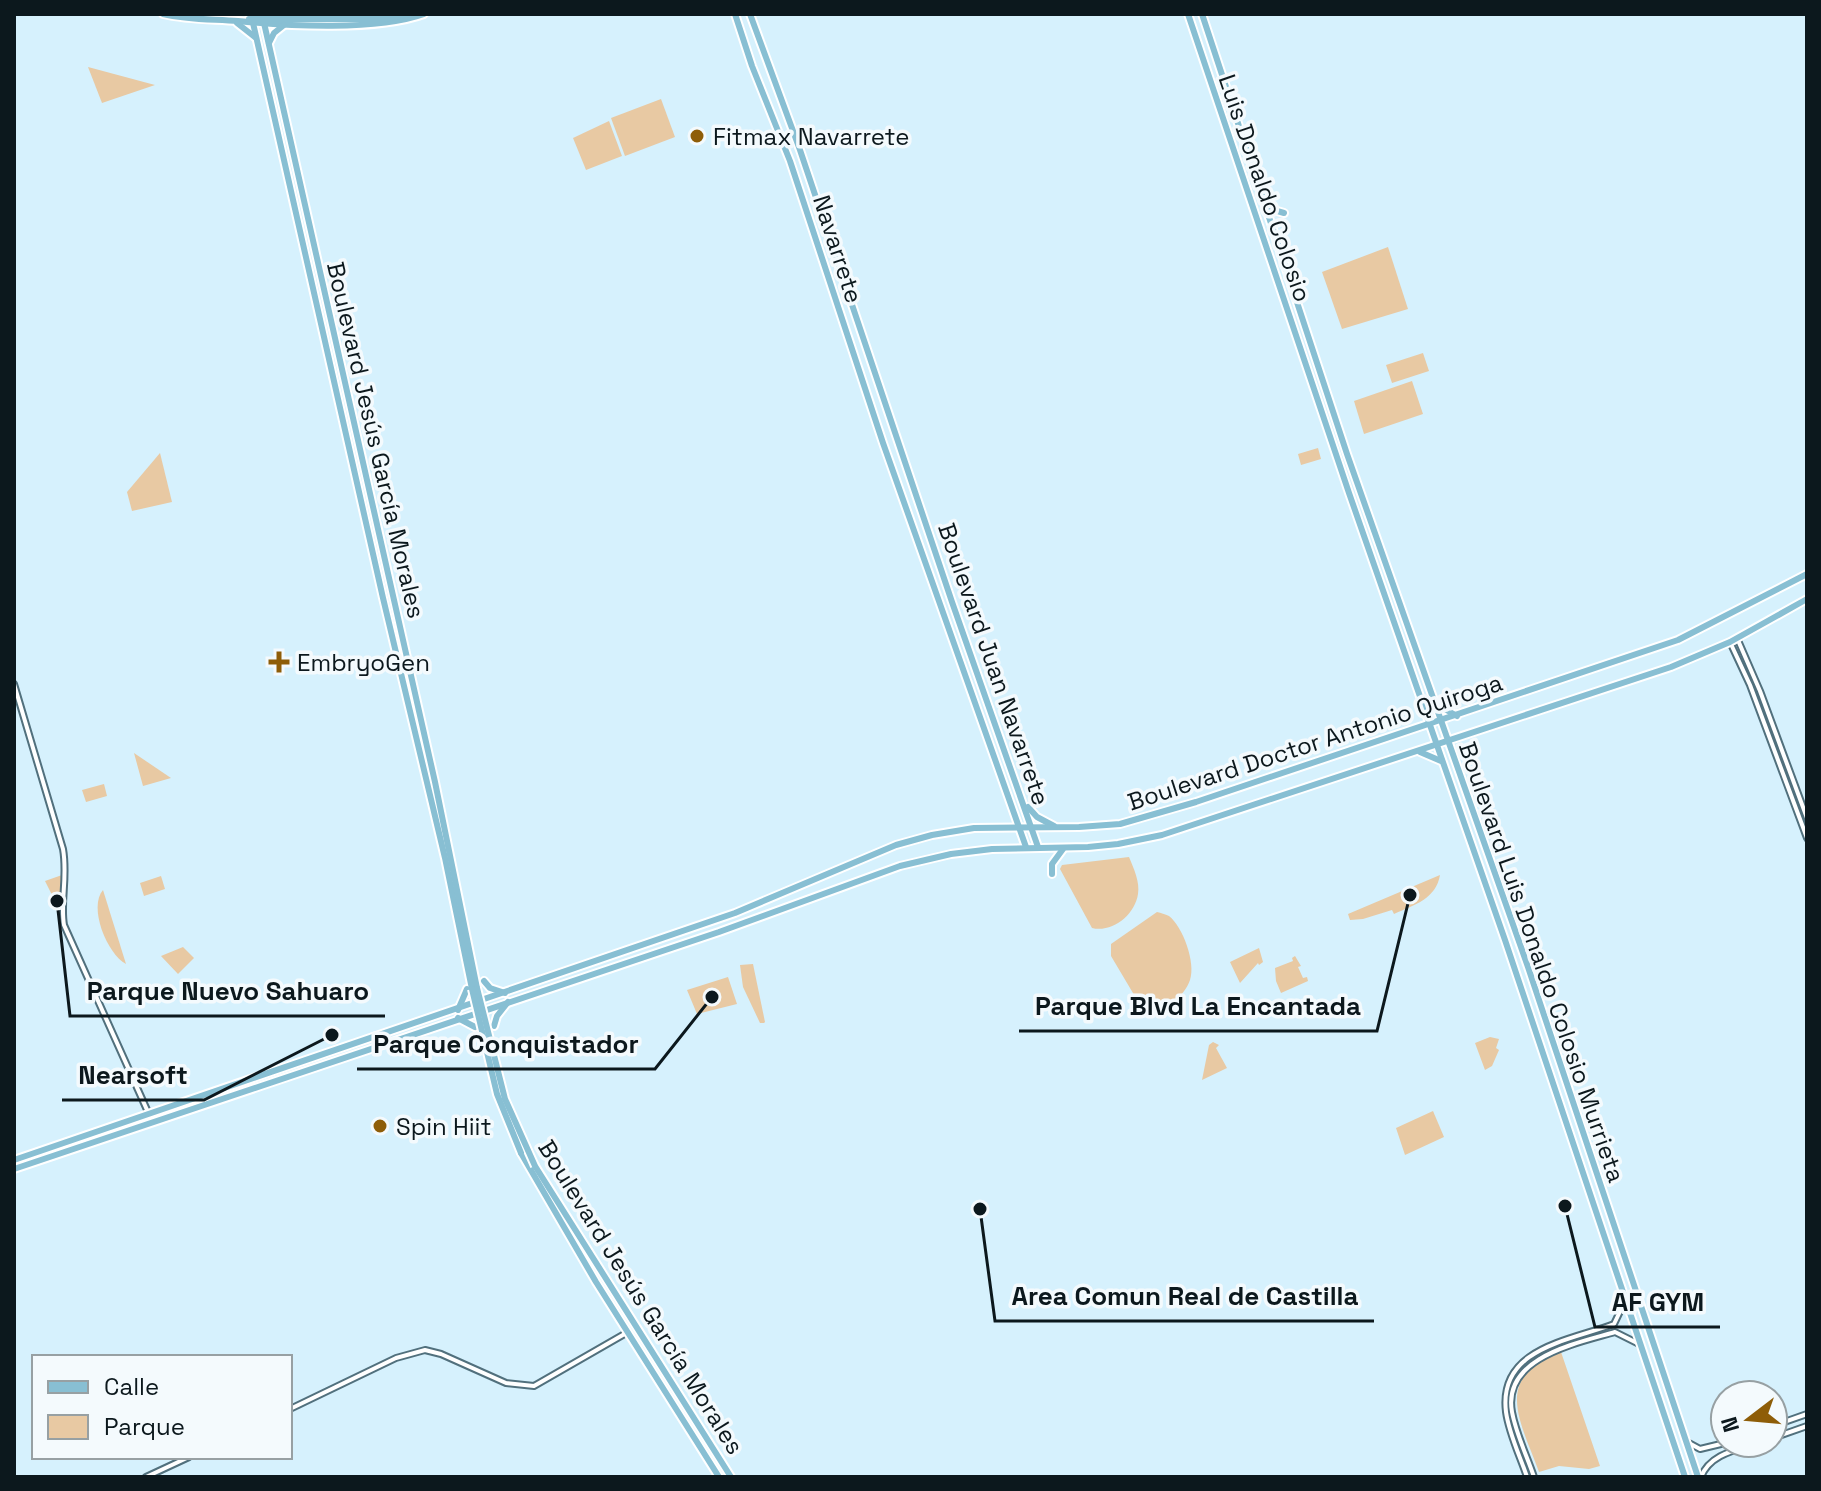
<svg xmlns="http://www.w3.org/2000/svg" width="1821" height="1491" viewBox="0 0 1821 1491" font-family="'Space Grotesk',sans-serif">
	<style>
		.green { fill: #e8c9a3 }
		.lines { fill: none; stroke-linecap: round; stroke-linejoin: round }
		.minor-casing { stroke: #51707d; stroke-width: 8 }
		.major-casing { stroke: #fff; stroke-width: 10 }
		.minor { stroke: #fff; stroke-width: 4 }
		.major { stroke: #88bfd3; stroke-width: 6 }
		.major-bridge-casing { stroke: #fff; stroke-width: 10; stroke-linecap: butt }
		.major-bridge { stroke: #88bfd3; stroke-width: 6 }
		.poi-dot { fill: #8e5d08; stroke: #f4fafd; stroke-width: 3 }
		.labels { text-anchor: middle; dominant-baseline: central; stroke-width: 7; stroke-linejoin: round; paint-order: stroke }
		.poi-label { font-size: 24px; fill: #0c181d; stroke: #f4fafd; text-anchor: start }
		.street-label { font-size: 24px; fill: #0c181d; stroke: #f4fafd }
		.leader { fill: none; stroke: #0c181d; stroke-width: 3 }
		.callout-dot { fill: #0c181d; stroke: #f4fafd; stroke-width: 3 }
		.callout-label { font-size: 26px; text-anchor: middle; font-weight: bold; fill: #0c181d; stroke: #f4fafd; stroke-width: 7; stroke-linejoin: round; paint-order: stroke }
	</style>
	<rect width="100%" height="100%" fill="#d6f1fd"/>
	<g class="green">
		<path d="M88 67 155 85 102 103Z"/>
		<path d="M661 99 675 137 625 156 611 118Z"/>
		<path d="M609 121 622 156 586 170 573 138Z"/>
		<path d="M1388 247 1408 309 1342 329 1322 272Z"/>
		<path d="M1423 353 1429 371 1392 383 1386 365Z"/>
		<path d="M1412 381 1423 414 1364 434 1354 401Z"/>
		<path d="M1318 448 1321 459 1301 465 1298 454Z"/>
		<path d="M160 453 172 502 132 511 127 492Z"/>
		<path d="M134 753 171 778 143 786Z"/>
		<path d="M104 784 107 796 86 802 82 790Z"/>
		<path d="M1129 857C1134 869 1140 882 1138 894 1135 915 1112 933 1092 928L1060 869 1062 865Z"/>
		<path d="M62 875 59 909 45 881Z"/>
		<path d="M1440 875C1436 899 1414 905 1394 914L1392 910 1363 919 1350 920 1348 914Z"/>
		<path d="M161 876 165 889 144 896 140 883Z"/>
		<path d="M103 890 126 964C107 954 88 907 103 890Z"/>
		<path d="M1157 912C1161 913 1165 914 1169 916 1183 927 1196 963 1190 980 1184 998 1163 1011 1146 1015L1111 956V944Z"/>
		<path d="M183 947 194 958 178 974 161 956Z"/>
		<path d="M1259 948 1263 962 1259 965 1258 963 1240 983 1230 962Z"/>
		<path d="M1295 956 1301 966 1298 967 1303 978 1307 977 1308 981 1281 993 1276 981 1275 968 1293 961 1292 958Z"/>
		<path d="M753 964 765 1022 764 1023H760L743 987 740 965Z"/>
		<path d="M728 977 737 1004 697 1014 687 990Z"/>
		<path d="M1490 1037 1499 1039 1496 1048 1499 1050 1492 1066 1485 1070 1475 1043Z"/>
		<path d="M1213 1042 1219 1045 1216 1048 1227 1068 1202 1080 1209 1045Z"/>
		<path d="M1433 1111 1444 1137 1405 1155 1396 1128Z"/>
		<path d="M1561 1352 1600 1466 1589 1469 1559 1466 1539 1472C1520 1420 1492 1377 1561 1352Z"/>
	</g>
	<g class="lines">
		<defs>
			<g id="minor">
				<path d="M1737 638 1760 691 1807 818"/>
				<path d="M1730 642 1750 685 1807 838"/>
				<path d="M14 684 63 849C68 877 60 901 64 925L152 1121"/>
				<path d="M290 1409 396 1358 425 1350 441 1354 506 1383 534 1386 628 1332"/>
				<path d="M1773 1426 1807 1414"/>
				<path d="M1773 1438 1807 1426"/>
				<path d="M1687 1442 1700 1449 1725 1443"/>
				<path d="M146 1477 189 1457"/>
				<path d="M1527 1477C1520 1456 1509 1434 1506 1412 1498 1348 1569 1341 1614 1324L1625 1301"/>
				<path d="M1534 1477C1527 1456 1516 1434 1512 1412 1502 1357 1578 1343 1615 1332L1641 1345"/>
				<path d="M1701 1477C1710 1454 1736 1450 1758 1443"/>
			</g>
			<g id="major">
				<path d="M163 14C188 20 213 19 238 21 288 26 377 31 424 14"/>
				<path d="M251 14 383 598 445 858 472 989"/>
				<path d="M262 14 435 782 477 988"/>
				<path d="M735 14 752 66 790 161 883 443 1026 847"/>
				<path d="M750 14 800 150 952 602 1038 847"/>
				<path d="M1188 14 1349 493 1505 940 1685 1477"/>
				<path d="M1202 14 1347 454 1528 967 1698 1477"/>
				<path d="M249 19H384L409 14"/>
				<path d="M237 23 256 38"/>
				<path d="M269 43 274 33 284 25"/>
				<path d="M1267 208 1284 213"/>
				<path d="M1436 704 1457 716"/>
				<path d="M1420 752 1441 761"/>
				<path d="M1028 807 1037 817 1054 826"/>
				<path d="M1052 874V864L1063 849"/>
				<path d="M484 981 490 988 505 993"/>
				<path d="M458 1010 467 989"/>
				<path d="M458 1018 475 1027"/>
				<path d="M494 1026 497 1016 508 1002"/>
				<path d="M521 1153 596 1282 719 1477"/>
				<path d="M14 1160 735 913 896 845 932 835 974 828 1079 827 1120 824 1196 802 1678 640 1807 574"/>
				<path d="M535 1166 731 1477"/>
				<path d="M14 1169 719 932 900 866 951 854 992 849 1088 847 1118 844 1162 835 1671 667 1730 642 1807 599"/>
			</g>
		</defs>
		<use href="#minor" class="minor-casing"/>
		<use href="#major" class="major-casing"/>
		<use href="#minor" class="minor"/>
		<use href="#major" class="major"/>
		<defs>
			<g id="major-bridge">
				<path d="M477 988 505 1099 535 1166"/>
				<path d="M472 989 497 1094 521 1153"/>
			</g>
		</defs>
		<use href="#major-bridge" class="major-bridge-casing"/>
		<use href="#major-bridge" class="major-bridge"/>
	</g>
	<g class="poi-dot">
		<circle cx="697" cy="136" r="8"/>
		<path d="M275 650h8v8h8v8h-8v8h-8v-8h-8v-8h8z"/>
		<circle cx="380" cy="1126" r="8"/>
	</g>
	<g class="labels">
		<g class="poi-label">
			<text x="713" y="136">Fitmax Navarrete</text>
			<text x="297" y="662">EmbryoGen</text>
			<text x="396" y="1126">Spin Hiit</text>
		</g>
		<g class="street-label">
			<text transform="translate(1265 188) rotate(71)">Luis Donaldo Colosio</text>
			<text transform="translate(838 249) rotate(72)">Navarrete</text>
			<text transform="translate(376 440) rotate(77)">Boulevard Jesús García Morales</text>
			<text transform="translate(994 664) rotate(71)">Boulevard Juan Navarrete</text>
			<text transform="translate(1315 742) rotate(-18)">Boulevard Doctor Antonio Quiroga</text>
			<text transform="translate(1542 962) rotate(71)">Boulevard Luis Donaldo Colosio Murrieta</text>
			<text transform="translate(641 1297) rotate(58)">Boulevard Jesús García Morales</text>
		</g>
	</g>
	<path class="leader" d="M57 901L70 1016H385M1410 895L1377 1031H1019M712 997L655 1069H357M332 1035L204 1100H62M980 1209L995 1321H1374M1565 1206L1595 1327H1720"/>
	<g class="callout-dot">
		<circle cx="57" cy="901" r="8"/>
		<circle cx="1410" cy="895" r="8"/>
		<circle cx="712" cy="997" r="8"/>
		<circle cx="332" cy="1035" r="8"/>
		<circle cx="980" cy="1209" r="8"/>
		<circle cx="1565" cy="1206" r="8"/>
	</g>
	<g class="callout-label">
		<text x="228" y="1000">Parque Nuevo Sahuaro</text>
		<text x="1198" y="1015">Parque Blvd La Encantada</text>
		<text x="506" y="1053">Parque Conquistador</text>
		<text x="133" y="1084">Nearsoft</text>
		<text x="1185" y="1305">Area Comun Real de Castilla</text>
		<text x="1658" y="1311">AF GYM</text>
	</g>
	<rect width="1821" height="1491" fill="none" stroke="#0c181d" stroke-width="32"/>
	<rect x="32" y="1355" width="260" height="104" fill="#f4fafd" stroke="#97a0a3" stroke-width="2"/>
	<rect x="48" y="1381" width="40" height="12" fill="#88bfd3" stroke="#97a0a3" stroke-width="2"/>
	<text x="104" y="1395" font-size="24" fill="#0c181d">Calle</text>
	<rect x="48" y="1415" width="40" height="24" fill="#e8c9a3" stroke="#97a0a3" stroke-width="2"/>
	<text x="104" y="1435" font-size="24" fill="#0c181d">Parque</text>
	<g transform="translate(1749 1419) rotate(254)"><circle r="38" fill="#f4fafd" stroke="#97a0a3" stroke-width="2"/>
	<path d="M0-6L14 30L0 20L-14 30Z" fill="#8e5d08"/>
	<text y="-12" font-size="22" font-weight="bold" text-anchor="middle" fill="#0c181d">N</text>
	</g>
</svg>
